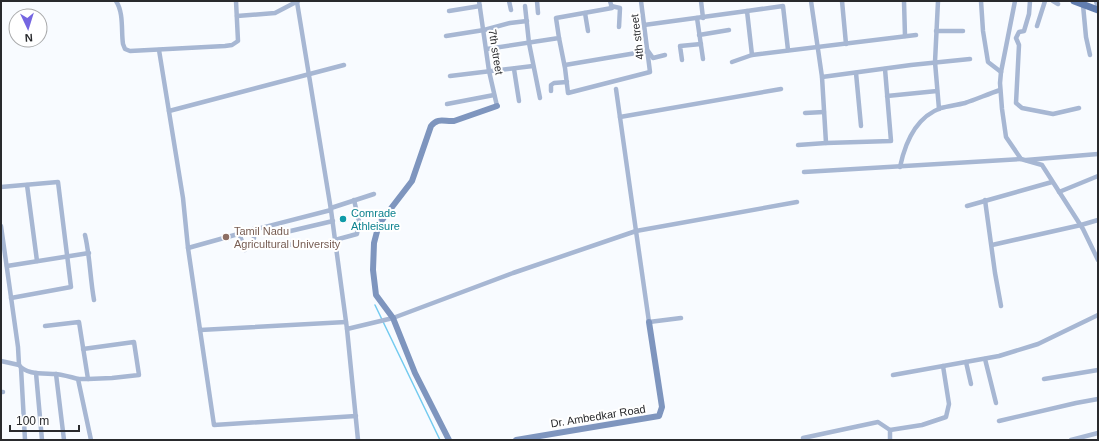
<svg xmlns="http://www.w3.org/2000/svg" width="1099" height="441" viewBox="0 0 1099 441" font-family="Helvetica,sans-serif">
	<style>
		.lines { fill: none; stroke-linecap: round; stroke-linejoin: round }
		.stream { stroke: #74cbf0; stroke-width: 1.5 }
		.street { stroke: #a7b7d3; stroke-width: 4.5 }
		.secondary { stroke: #7e95be; stroke-width: 6 }
		.primary { stroke: #617daf; stroke-width: 7 }
		.culture-dot { fill: #0f9aa8; stroke: #fff; stroke-width: 1.5 }
		.education-dot { fill: #8d6e63; stroke: #fff; stroke-width: 1.5 }
		.labels { text-anchor: middle; dominant-baseline: central; stroke-width: 4; stroke-linejoin: round; paint-order: stroke }
		.street-label { font-size: 11px; fill: #292a2d; stroke: #fff }
		.culture-label { font-size: 11px; fill: #0d838f; stroke: #fff; text-anchor: start }
		.education-label { font-size: 11px; fill: #785e54; stroke: #fff; text-anchor: start }
	</style>
	<rect width="100%" height="100%" fill="#f8fbff"/>
	<g class="lines">
		<path class="stream" d="M375 305 440 440"/>
		<g class="street">
			<path d="M116 1C124 13 121 31 123 44L125 49 130 51 225 46 232 45 238 41 236 1"/>
			<path d="M479 1 489 71 497 106"/>
			<path d="M509 1 511 10"/>
			<path d="M537 1 538 13"/>
			<path d="M701 1 703 18"/>
			<path d="M811 1 822 77 911 65 970 59"/>
			<path d="M842 1 846 44"/>
			<path d="M904 1 905 36"/>
			<path d="M938 1 935 62 939 109"/>
			<path d="M981 1 983 31 988 62 1001 72"/>
			<path d="M1015 1 1001 72 1000 83 1002 109 1006 137 1021 159 1042 165 1083 229 1098 260"/>
			<path d="M1030 1 1029 14 1024 31 1019 32 1016 38 1019 45 1016 103 1022 108 1053 114 1079 108"/>
			<path d="M1053 1 1058 4"/>
			<path d="M1096 1 1097 5"/>
			<path d="M297 2 331 210"/>
			<path d="M1083 5 1086 37 1090 55"/>
			<path d="M525 6 529 43 540 98"/>
			<path d="M611 6 620 8 619 27"/>
			<path d="M449 11 480 6"/>
			<path d="M747 11 783 6 788 50"/>
			<path d="M585 13 588 31"/>
			<path d="M237 16 275 13 298 1"/>
			<path d="M697 18 703 59"/>
			<path d="M644 25 747 11 752 55 916 35"/>
			<path d="M1037 26 1045 1"/>
			<path d="M936 31H963"/>
			<path d="M699 35 729 30"/>
			<path d="M446 36 484 30 510 23 527 21"/>
			<path d="M559 38 565 68 568 93 650 72 641 1"/>
			<path d="M487 49 559 38 556 18 612 8 610 1"/>
			<path d="M159 50 183 198 188 248 249 231 331 210 347 329 393 318 513 273 636 231 649 322 681 318"/>
			<path d="M682 60 680 46 701 44"/>
			<path d="M732 62 752 55"/>
			<path d="M565 65 648 51 653 58 665 55"/>
			<path d="M514 69 519 101"/>
			<path d="M856 73 861 126"/>
			<path d="M450 76 533 66"/>
			<path d="M822 77 826 143 891 141 885 69"/>
			<path d="M616 89 636 231 797 202"/>
			<path d="M551 91V85L554 83 567 82"/>
			<path d="M887 96 937 91"/>
			<path d="M447 104 494 95"/>
			<path d="M169 111 344 65"/>
			<path d="M805 113 824 112"/>
			<path d="M620 117 781 89"/>
			<path d="M798 145 826 143"/>
			<path d="M1026 160 1098 154"/>
			<path d="M900 167C905 143 916 117 941 108 949 106 957 105 965 103 977 99 988 94 1000 90"/>
			<path d="M804 172 1021 159"/>
			<path d="M27 185 37 261"/>
			<path d="M1 187 58 182 71 287 11 298"/>
			<path d="M1059 192 1098 176"/>
			<path d="M985 200 995 273 1001 306"/>
			<path d="M967 206 1052 182"/>
			<path d="M331 208 374 194"/>
			<path d="M1 226 18 347 19 365"/>
			<path d="M253 229 254 238"/>
			<path d="M239 233 245 250"/>
			<path d="M282 233 333 221"/>
			<path d="M85 235C90 256 90 278 94 300"/>
			<path d="M335 240 357 234 359 221 354 200"/>
			<path d="M281 243 293 245 336 244"/>
			<path d="M992 245 1081 225 1098 220"/>
			<path d="M188 248 214 425 356 416"/>
			<path d="M7 266 89 253"/>
			<path d="M45 326 79 322 88 379H78"/>
			<path d="M347 329 358 440"/>
			<path d="M200 330 346 322"/>
			<path d="M83 349 134 342 139 375 112 378 88 379"/>
			<path d="M985 359 996 403"/>
			<path d="M1 361 19 365C26 375 44 373 56 374 63 375 71 377 78 379L91 440"/>
			<path d="M966 362 971 384"/>
			<path d="M21 368 25 440"/>
			<path d="M36 373 42 440"/>
			<path d="M56 374 64 440"/>
			<path d="M893 375 999 356 1038 344 1098 315"/>
			<path d="M1044 379 1098 370"/>
			<path d="M1 392H3"/>
			<path d="M999 421 1076 403 1098 399"/>
			<path d="M890 430 922 425 946 417 949 404 943 366"/>
			<path d="M803 438 878 422 890 430V440"/>
			<path d="M1071 440 1098 433"/>
		</g>
		<g class="secondary">
			<path d="M449 440 415 373 393 318 376 295 373 270 374 243 379 224 412 181 431 126C438 117 445 122 454 121L497 106"/>
			<path d="M516 440 659 416 662 407 649 322"/>
		</g>
		<path class="primary" d="M1074 1 1098 10"/>
	</g>
	<circle class="culture-dot" cx="343" cy="219" r="4"/>
	<circle class="education-dot" cx="226" cy="237" r="4"/>
	<g class="labels">
		<g class="street-label">
			<text transform="translate(637 37) rotate(-97)">4th street</text>
			<text transform="translate(496 52) rotate(81)">7th street</text>
			<text transform="translate(598 416) rotate(-9)">Dr. Ambedkar Road</text>
		</g>
		<g class="culture-label">
			<text x="351" y="213">Comrade<tspan x="351" dy="13">Athleisure</tspan></text>
		</g>
		<g class="education-label">
			<text x="234" y="231">Tamil Nadu<tspan x="234" dy="13">Agricultural University</tspan></text>
		</g>
	</g>
	<rect width="1099" height="441" fill="none" stroke="#292a2d" stroke-width="4"/>
	<g transform="translate(28 28) rotate(176)"><circle r="19" fill="#ffffff" stroke="#a9aaab"/>
	<path d="M0-3L7 15L0 10L-7 15Z" fill="#7566e1"/>
	<text y="-6" font-size="11" font-weight="bold" text-anchor="middle" fill="#292a2d">N</text>
	</g>
	<path d="M10 425v6h69v-6" fill="none" stroke="#292a2d" stroke-width="2"/>
	<text x="16" y="425" font-size="12" fill="#292a2d" stroke="#ffffff" stroke-width="3" paint-order="stroke">100 m</text>
</svg>
